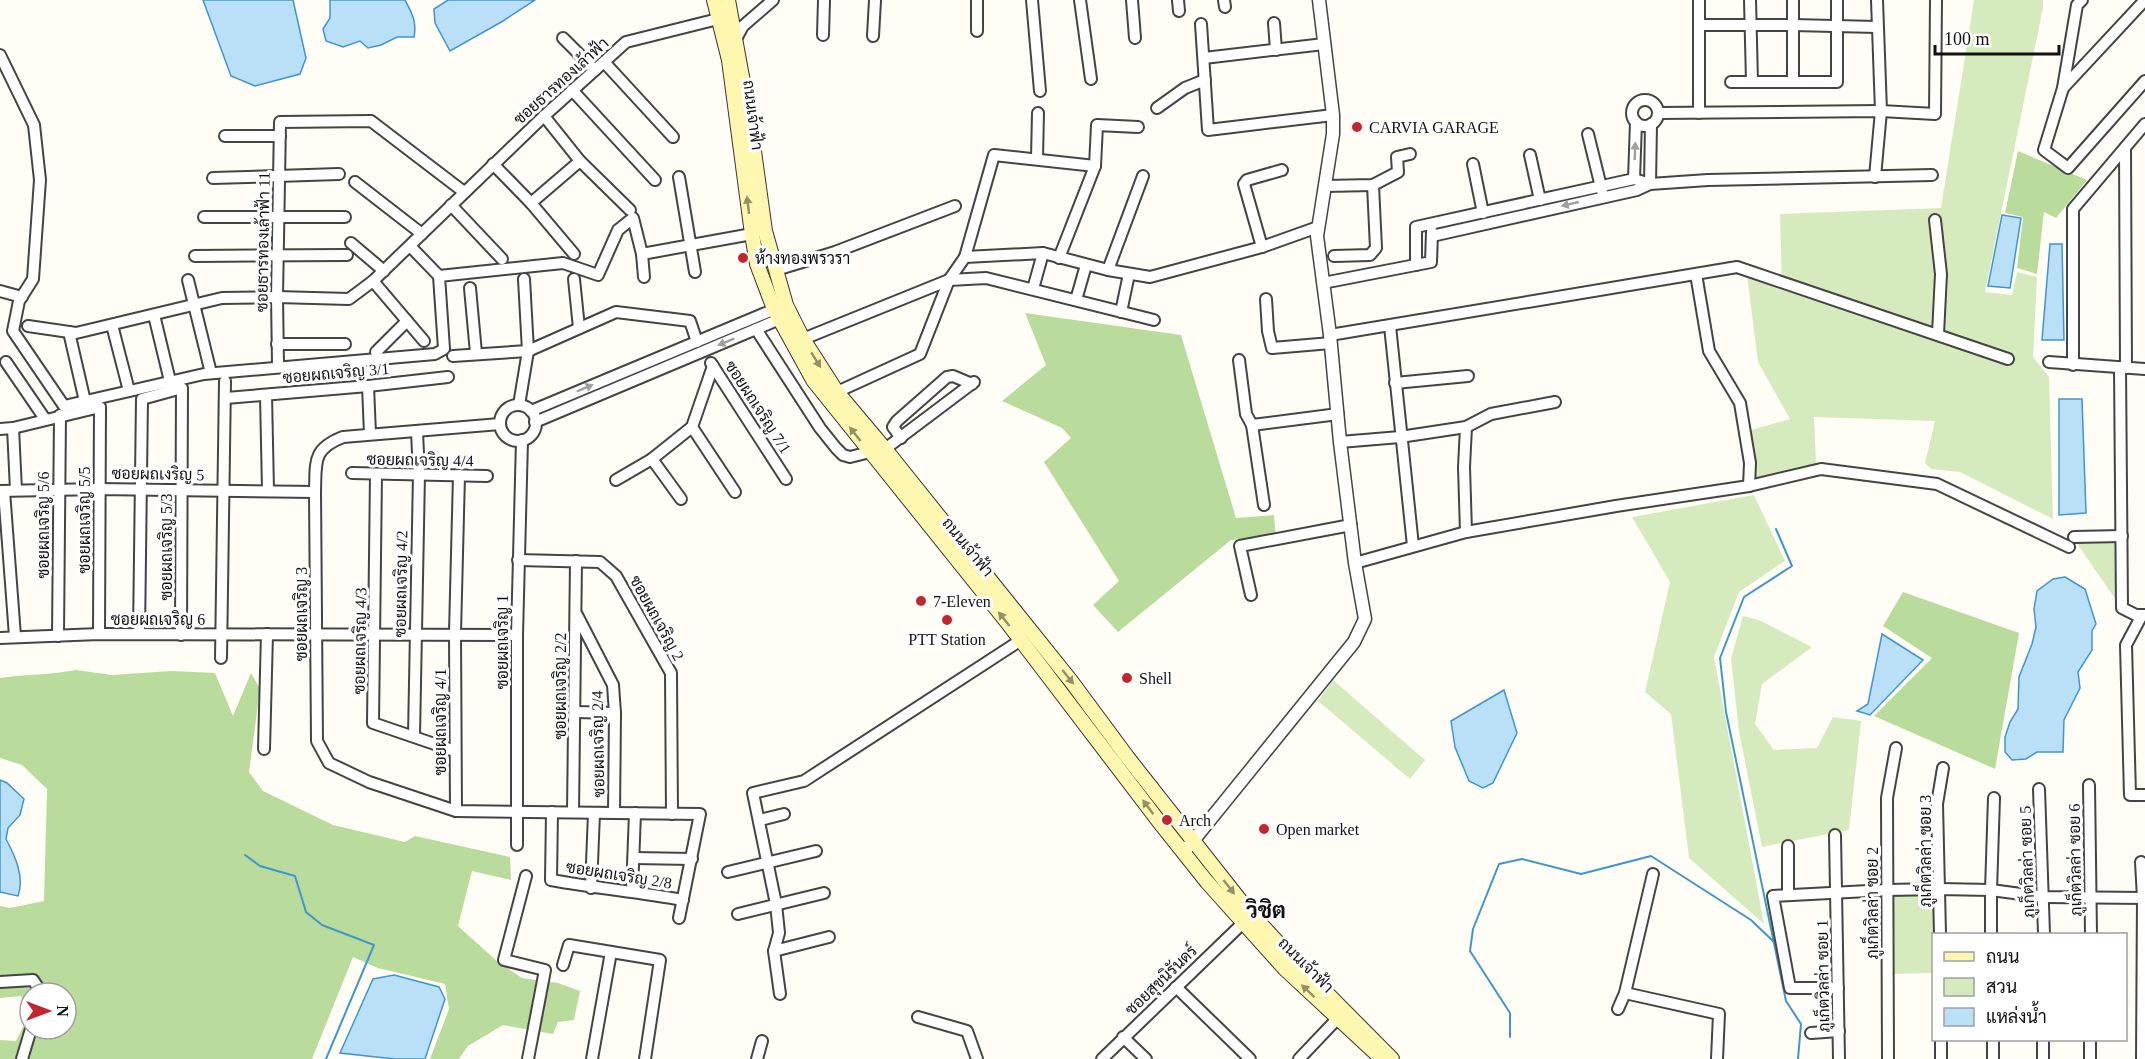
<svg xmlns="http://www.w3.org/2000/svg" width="2145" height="1059" viewBox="0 0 2145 1059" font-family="'Times New Roman',Sarabun,serif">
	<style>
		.green { fill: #d5ebbd }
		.forest { fill: #b9dc9c; fill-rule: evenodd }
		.water { fill: #b9e0f7; stroke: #3f96cf; stroke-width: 1.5 }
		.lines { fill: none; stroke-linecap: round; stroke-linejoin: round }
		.stream { stroke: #3f96cf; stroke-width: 2 }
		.minor-casing { stroke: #444; stroke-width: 14 }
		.tertiary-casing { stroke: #444; stroke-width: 15 }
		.secondary-casing { stroke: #333; stroke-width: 16 }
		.minor { stroke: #fff; stroke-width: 10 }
		.tertiary { stroke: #fff; stroke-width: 12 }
		.secondary { stroke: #fff6b0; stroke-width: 14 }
		.oneway { fill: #a0a0a0 }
		.oneway2 { fill: #948f68 }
		.poi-dot { fill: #c4262e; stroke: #fff; stroke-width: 2 }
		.labels { text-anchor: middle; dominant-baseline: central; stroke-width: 6; stroke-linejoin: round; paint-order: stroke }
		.street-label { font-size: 16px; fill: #111; stroke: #fff }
		.poi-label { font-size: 16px; fill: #111; stroke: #fff; text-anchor: start }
		.district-label { font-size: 22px; font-weight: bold; fill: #111; stroke: #fff }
	</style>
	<rect width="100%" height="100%" fill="#fffdf5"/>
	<g class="green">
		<path d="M1974 0H2043V8L1985 292 2012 295 2017 272 2037 277 2033 357 2049 377 2053 519 1960 472 1931 469 1925 463 1935 421 1814 417 1816 464 1753 480 1748 431 1790 419 1758 362 1747 275 1782 287 1780 214 1941 208Z"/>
		<path d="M1754 495 1785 561 1739 592 1714 657 1764 924 1689 858 1671 714 1645 692 1670 582 1632 517Z"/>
		<path d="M2076 542H2115L2116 600Z"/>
		<path d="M1743 616 1759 620 1812 647 1762 684 1755 724 1774 750 1817 748 1833 717 1861 721 1849 830 1762 847 1739 731 1731 659Z"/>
		<path d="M1333 680 1425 760 1410 779 1318 701Z"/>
		<path d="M1933 895V973L1892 974 1891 896Z"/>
	</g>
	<g class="forest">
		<path d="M2018 151 2087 180 2056 218 2044 212 2037 274 2017 268 2023 217 2005 213Z"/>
		<path d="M1025 313 1181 335 1236 518 1274 515 1276 537 1231 540 1118 632 1093 605 1119 581 1044 462 1071 438 1062 428 1002 401 1046 365Z"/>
		<path d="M1903 592 2019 633 1995 769 1874 716 1932 658 1883 626Z"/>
		<path d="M76 670 112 675 171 671 215 673 233 716 251 673 260 689 249 772 263 791 333 825 405 842 415 836 510 857 511 880 472 871 458 926 498 962 522 978 558 983 580 991 574 1020 558 1022 553 1034 503 1025 468 1046 459 1059H430L449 1009 445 984 378 968 353 957 312 1059H0V1040L16 1041 27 1019 21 996 0 998V906L10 908 44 901 47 789 22 765 0 758V678C26 674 51 675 76 670ZM30 993H66V1029H30Z"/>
	</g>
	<g class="water">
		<path d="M203 0H293L306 58 300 74 255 86 231 76Z"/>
		<path d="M330 0H405C412 13 417 22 414 37H397L381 45 368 48 360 41 343 47 326 41 323 29 330 18Z"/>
		<path d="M448 0H535L503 21 450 51 435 23 434 9Z"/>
		<path d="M2002 215 2021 218 2010 288 1988 286Z"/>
		<path d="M2050 244H2062L2064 340H2042Z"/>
		<path d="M2059 399H2082L2086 513 2059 515Z"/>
		<path d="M2065 577 2085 589 2096 624 2092 631V650L2078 672 2080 688 2064 720 2063 752H2037L2026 759 2012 760 2005 752V737L2010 722 2018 709 2019 677 2032 644 2036 627 2034 609 2037 591 2053 579Z"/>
		<path d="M1882 634 1923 660 1870 715 1857 711 1868 704Z"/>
		<path d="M1504 690 1517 733 1493 783 1483 788 1469 781 1455 747 1451 721Z"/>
		<path d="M0 780 7 783 24 799 20 815 8 828 6 839C15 856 25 877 18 896L0 892Z"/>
		<path d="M394 975 439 987 445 999 425 1059H395L340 1053 373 979Z"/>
	</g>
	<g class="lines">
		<g class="stream">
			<path d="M1776 529 1792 566 1744 597 1720 658 1726 712 1786 1001 1801 1024 1798 1059"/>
			<path d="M245 855 260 866 295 876 306 912 322 925 374 945 326 1059"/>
			<path d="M1510 1037V1013L1470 951 1473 929 1499 864 1522 859 1581 874 1651 856 1751 920 1774 942"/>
		</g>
		<defs>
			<g id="minor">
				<path d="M1032 0 1040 91"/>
				<path d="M1080 0 1091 79"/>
				<path d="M1132 0 1135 38"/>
				<path d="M1178 0 1179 11"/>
				<path d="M1224 0 1225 7"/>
				<path d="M1699 0V113"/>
				<path d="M1750 0 1752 82"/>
				<path d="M2082 0 2077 5 2063 88 2044 150 2068 168 2145 81"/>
				<path d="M1274 23 1276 50"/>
				<path d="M1201 24 1208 130 1333 115"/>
				<path d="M1699 25H1793L1877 27"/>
				<path d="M977 31V0"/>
				<path d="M823 35 824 0"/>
				<path d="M873 36 875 0"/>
				<path d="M563 38 595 70"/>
				<path d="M736 39 743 26 773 0"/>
				<path d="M0 55 34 125 40 180 33 279 19 301 13 331 64 406 204 374 435 354 444 349 439 276 563 263 598 275 618 230 633 218 642 254 644 277"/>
				<path d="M1204 58 1324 44"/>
				<path d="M604 62 673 137"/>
				<path d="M1731 82H1837V0"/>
				<path d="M1793 82V0"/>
				<path d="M2063 88 2145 0"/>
				<path d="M572 90 655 180"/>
				<circle cx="1645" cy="113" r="13"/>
				<path d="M1157 108 1185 88 1205 80"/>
				<path d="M1658 113 1881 111 1935 114 1936 0"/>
				<path d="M544 116 580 161 630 210"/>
				<path d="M1588 134 1602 191"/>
				<path d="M225 136H280"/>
				<path d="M2125 148 2126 368"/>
				<path d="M1530 155 1540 200"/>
				<path d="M1037 158 1038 113"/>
				<path d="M493 164 531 203 574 254"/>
				<path d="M1473 164 1483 213"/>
				<path d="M679 177 695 272"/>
				<path d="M1875 177 1881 111 1877 0"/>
				<path d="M213 178 339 174"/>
				<path d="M1634 179 1636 122"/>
				<path d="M355 182 422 234"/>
				<path d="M1325 186 1373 185 1398 172 1397 157 1410 154"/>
				<path d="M531 203 580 161"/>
				<path d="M451 205 502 259"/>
				<path d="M204 217H345"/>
				<path d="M1935 220 1941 274 1938 334"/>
				<path d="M1432 236 1637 190 1650 184 1651 124"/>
				<path d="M351 243 384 271"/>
				<path d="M410 246 437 274"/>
				<path d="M1262 247 1244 184 1247 180 1282 170"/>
				<path d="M642 254 752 234"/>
				<path d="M195 256 347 255"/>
				<path d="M1334 256 1370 255 1376 248 1373 185"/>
				<path d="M965 257 1043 253 1108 270 1150 277 1262 247 1318 227"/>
				<path d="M1059 258 1095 166 1097 125 1138 127"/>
				<path d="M1416 265V227L1634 179 1650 184 1708 180 1932 175"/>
				<path d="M776 270 835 252 955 206"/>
				<path d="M1108 270 1143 176"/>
				<path d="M1696 274 1709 351 1740 403 1750 463 1749 486"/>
				<path d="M574 279 579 328"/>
				<path d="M188 280 210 369"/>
				<path d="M373 281 424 341"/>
				<path d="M1323 283 1431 262 1432 232"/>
				<path d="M470 288 476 353"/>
				<path d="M1033 289 1043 253"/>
				<path d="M0 291 22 297"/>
				<path d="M1266 299 1268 331 1272 348 1331 343"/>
				<path d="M1076 300 1086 265"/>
				<path d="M1121 312 1129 274"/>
				<path d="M154 315 169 377"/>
				<path d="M112 325 128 387"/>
				<path d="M28 326 76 333 222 298 277 297 349 299 373 281 544 116 626 42 726 17"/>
				<path d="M1390 326 1413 546"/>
				<path d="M756 329 820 428 836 448 843 455 850 457 870 452"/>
				<path d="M69 332 84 397"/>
				<path d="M1330 335 1737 267 2008 359"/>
				<path d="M803 339 949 280 986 278 1154 320"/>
				<path d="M277 344H345"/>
				<path d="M376 352 407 321"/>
				<path d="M453 356 528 351 616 312 690 321 697 342"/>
				<path d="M1239 360 1246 414 1252 425 1264 505"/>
				<path d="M6 362 45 419"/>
				<path d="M2049 362 2145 369"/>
				<path d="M711 363 786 479"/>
				<path d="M278 364 277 297 280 122 371 121 464 192"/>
				<path d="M2073 365V209L2145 124"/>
				<path d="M2120 367 2122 608 2136 615H2145"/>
				<path d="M1395 383 1468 376"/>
				<path d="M368 386 370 434"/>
				<path d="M837 392 920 354 949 280 965 257 994 155 1095 166"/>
				<path d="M266 395 268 490"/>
				<path d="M226 398 368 386 448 377"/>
				<path d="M519 405 528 351 524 279"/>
				<circle cx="518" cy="423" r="18"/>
				<path d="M531 411 780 307"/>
				<path d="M535 422 787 316"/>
				<path d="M500 424 343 437C312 449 316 462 315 492L317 741 329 763 369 782 456 811 700 814 679 918"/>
				<path d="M1252 425 1338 414"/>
				<path d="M692 427 735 492"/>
				<path d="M13 428 16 490"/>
				<path d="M0 429 13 428 100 407 99 634"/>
				<path d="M901 438 893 427 897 421 947 377 953 376 972 384"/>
				<path d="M1340 442 1400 437 1466 427 1491 414 1555 402"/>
				<path d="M885 449 974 382"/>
				<path d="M652 459 681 499"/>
				<path d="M352 473 487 476"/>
				<path d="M376 474 373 723 455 751"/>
				<path d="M616 480 652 459 692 427 713 366"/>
				<path d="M0 491 99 489 315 492"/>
				<path d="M4 491 15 636"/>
				<path d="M1466 532 1464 467 1466 427"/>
				<path d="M2074 537 2122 536"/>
				<path d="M518 560 600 562 616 576 671 673 672 814"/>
				<path d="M1355 563 1466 532 1616 506 1749 486 1821 469 1937 484 2069 547"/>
				<path d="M1251 595 1240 546 1351 525"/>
				<path d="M577 615 613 685 615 713 614 813"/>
				<path d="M2142 615 2126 645 2130 795H2145"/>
				<path d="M139 634 142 399 182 388 181 635"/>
				<path d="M58 636 60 415"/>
				<path d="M0 638 99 634 517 635"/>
				<path d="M221 658 225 381"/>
				<path d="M576 712 615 713"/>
				<path d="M414 736 419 474 417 432"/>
				<path d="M264 749 267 634"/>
				<path d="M2089 785 2091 934"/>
				<path d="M2039 789 2044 934"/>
				<path d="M456 811 455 633 459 475"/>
				<path d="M552 812 551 880C595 888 639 892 683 900"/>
				<path d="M573 812 576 561"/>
				<path d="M760 820 784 814"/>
				<path d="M1835 835 1839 1059"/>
				<path d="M517 845V635L522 440"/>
				<path d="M1788 846V895"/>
				<path d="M634 858 692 859"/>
				<path d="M2141 862 2143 898 2142 1059"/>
				<path d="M728 872 816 851"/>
				<path d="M526 876 504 960 545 970 528 1059"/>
				<path d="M591 888 594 813"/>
				<path d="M632 891 635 813"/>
				<path d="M738 914 824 893"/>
				<path d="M1940 934 1937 804 1943 768"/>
				<path d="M1991 934V890L1994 798"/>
				<path d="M774 951 829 937"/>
				<path d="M563 965 569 945 660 960 645 1059"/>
				<path d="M0 982 33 980 37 986V993"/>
				<path d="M1176 987 1250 1059"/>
				<path d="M1838 988H1790L1773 896 1887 890 1940 889 1991 890 2044 897 2145 898"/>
				<path d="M1625 993 1719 1014 1717 1059"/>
				<path d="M780 994 774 951 779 933 776 904 753 793 804 781 1021 640"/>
				<path d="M1618 1009 1625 993 1653 874"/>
				<path d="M918 1017 967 1031 977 1059"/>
				<path d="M1811 1033 1839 1031"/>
				<path d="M1123 1037 1146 1059"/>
				<path d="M1941 1040V1059"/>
				<path d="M1993 1040V1059"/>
				<path d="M22 1059 31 1029"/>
				<path d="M592 1059 611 952"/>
				<path d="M757 1059 762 1041"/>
				<path d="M1102 1059 1243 923"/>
				<path d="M1299 1059 1337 1019"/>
				<path d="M1888 1059 1887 798 1896 748"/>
				<path d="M2043 1059V1040"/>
				<path d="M2090 1059V1040"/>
			</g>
			<path id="tertiary" d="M1188 847 1354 642 1365 619 1355 563 1340 442 1330 335 1317 236 1333 134V115L1319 0"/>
			<g id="secondary">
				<path d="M714 0 729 60 752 234 757 264 774 309 813 380 1007 622 1160 823 1207 882 1285 969 1382 1059"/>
				<path d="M728 0 749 115 765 231 786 305 803 339 837 392 885 449 1071 681 1128 758 1247 909 1291 957 1392 1059"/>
			</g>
		</defs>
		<use href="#minor" class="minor-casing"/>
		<use href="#tertiary" class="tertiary-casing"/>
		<use href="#secondary" class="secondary-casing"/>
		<use href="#minor" class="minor"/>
		<use href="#tertiary" class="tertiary"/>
		<use href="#secondary" class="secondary"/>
	</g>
	<defs><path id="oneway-solid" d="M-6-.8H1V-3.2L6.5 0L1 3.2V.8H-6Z" transform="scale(1.5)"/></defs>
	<g class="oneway">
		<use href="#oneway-solid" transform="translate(1635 151) rotate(-88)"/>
		<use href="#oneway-solid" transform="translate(1570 204) rotate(167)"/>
		<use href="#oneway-solid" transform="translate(726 342) rotate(157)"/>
		<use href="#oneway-solid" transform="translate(585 388) rotate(-23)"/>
	</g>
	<g class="oneway2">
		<use href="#oneway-solid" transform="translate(748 205) rotate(-97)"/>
		<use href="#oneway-solid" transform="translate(816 360) rotate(58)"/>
		<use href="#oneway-solid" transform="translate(855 434) rotate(-128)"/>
		<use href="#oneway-solid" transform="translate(1004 619) rotate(-128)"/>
		<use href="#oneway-solid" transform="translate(1068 677) rotate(52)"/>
		<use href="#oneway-solid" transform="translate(1148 807) rotate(-127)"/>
		<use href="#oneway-solid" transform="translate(1229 887) rotate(52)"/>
		<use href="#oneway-solid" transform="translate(1308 991) rotate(-136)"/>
	</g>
	<g class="poi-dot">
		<circle cx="1357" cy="127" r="6"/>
		<circle cx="743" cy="258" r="6"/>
		<circle cx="921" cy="601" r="6"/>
		<circle cx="947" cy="620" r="6"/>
		<circle cx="1127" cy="678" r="6"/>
		<circle cx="1167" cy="820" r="6"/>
		<circle cx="1264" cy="829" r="6"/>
	</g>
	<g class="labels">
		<g class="street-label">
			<text transform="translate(561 81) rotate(-42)">ซอยธารทองเล้าฟ้า</text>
			<text transform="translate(753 115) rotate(83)">ถนนเจ้าฟ้า</text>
			<text transform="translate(263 242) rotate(-89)">ซอยธารทองเล้าฟ้า 11</text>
			<text transform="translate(336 373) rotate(-5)">ซอยผถเจริญ 3/1</text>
			<text transform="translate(758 407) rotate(57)">ซอยผถเจริญ 7/1</text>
			<text transform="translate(420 460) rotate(1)">ซอยผถเจริญ 4/4</text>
			<text transform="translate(158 474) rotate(1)">ซอยผถเงริญ 5</text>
			<text transform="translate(84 520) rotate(-90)">ซอยผถเจริญ 5/5</text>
			<text transform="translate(43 525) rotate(-90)">ซอยผถเจริญ 5/6</text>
			<text transform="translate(166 547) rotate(-90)">ซอยผถเจริญ 5/3</text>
			<text transform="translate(968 547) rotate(51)">ถนนเจ้าฟ้า</text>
			<text transform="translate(401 584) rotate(-89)">ซอยผถเจริญ 4/2</text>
			<text transform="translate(301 614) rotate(-90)">ซอยผถเจริญ 3</text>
			<text transform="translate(657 618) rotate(61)">ซอยผถเจริญ 2</text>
			<text x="158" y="619">ซอยผถเจริญ 6</text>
			<text transform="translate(360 641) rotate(-89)">ซอยผถเจริญ 4/3</text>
			<text transform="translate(502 642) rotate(-90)">ซอยผถเจริญ 1</text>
			<text transform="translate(560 686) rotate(-90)">ซอยผถเจริญ 2/2</text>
			<text transform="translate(440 722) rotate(-90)">ซอยผถเจริญ 4/1</text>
			<text transform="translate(598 744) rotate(-91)">ซอยผถเจริญ 2/4</text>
			<text transform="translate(1925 851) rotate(-90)">ภูเก็ตวิลล่า ซอย 3</text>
			<text transform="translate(2075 860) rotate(-91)">ภูเก็ตวิลล่า ซอย 6</text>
			<text transform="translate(2027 862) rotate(-92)">ภูเก็ตวิลล่า ซอย 5</text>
			<text transform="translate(619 875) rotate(9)">ซอยผถเจริญ 2/8</text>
			<text transform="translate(1872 903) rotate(-90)">ภูเก็ตวิลล่า ซอย 2</text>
			<text transform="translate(1306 965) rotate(45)">ถนนเจ้าฟ้า</text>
			<text transform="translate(1823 976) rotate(-91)">ภูเก็ตวิลล่า ซอย 1</text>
			<text transform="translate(1161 980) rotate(-44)">ซอยสุขนิรันดร์</text>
		</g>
		<g class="poi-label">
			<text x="1369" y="127">CARVIA GARAGE</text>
			<text x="755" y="258">ห้างทองพรวรา</text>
			<text x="933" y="601">7-Eleven</text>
			<text x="947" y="639" text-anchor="middle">PTT Station</text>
			<text x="1139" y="678">Shell</text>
			<text x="1179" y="820">Arch</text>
			<text x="1276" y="829">Open market</text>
		</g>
		<g class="district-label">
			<text x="1266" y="910">วิชิต</text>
		</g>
	</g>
	<rect x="1932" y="933" width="195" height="108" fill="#ffffff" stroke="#a0a0a0" stroke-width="1.5"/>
	<rect x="1944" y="952" width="30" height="9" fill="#fff6b0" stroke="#a0a0a0" stroke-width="1.5"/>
	<text x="1986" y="963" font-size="18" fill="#111111">ถนน</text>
	<rect x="1944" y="978" width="30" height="18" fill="#d5ebbd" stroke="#a0a0a0" stroke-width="1.5"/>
	<text x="1986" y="993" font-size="18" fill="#111111">สวน</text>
	<rect x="1944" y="1008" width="30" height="18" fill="#b9e0f7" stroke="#a0a0a0" stroke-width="1.5"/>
	<text x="1986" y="1023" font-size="18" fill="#111111">แหล่งน้ำ</text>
	<g transform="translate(48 1011) rotate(90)"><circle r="28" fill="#ffffff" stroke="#a0a0a0" stroke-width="1.5"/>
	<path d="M0-4.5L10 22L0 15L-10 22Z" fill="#c4262e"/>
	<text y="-9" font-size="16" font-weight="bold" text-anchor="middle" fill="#111111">N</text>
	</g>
	<path d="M1935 45v9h124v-9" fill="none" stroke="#111111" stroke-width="3"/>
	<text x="1944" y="45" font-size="18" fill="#111111" stroke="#ffffff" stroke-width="4.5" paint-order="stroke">100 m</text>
</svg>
